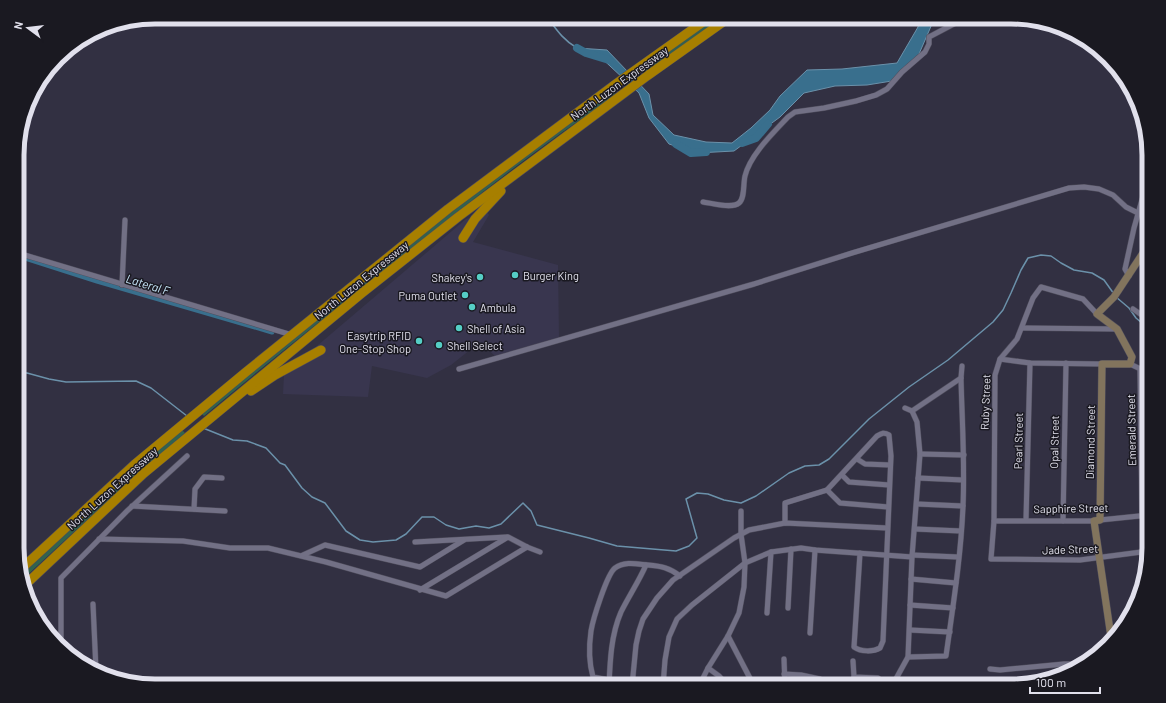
<svg xmlns="http://www.w3.org/2000/svg" width="1166" height="703" viewBox="0 0 1166 703" font-family="Barlow,sans-serif">
	<style>
		.built { fill: #39364f }
		.green { fill: #31634e }
		.water { fill: #396f8d; stroke: #6b91aa }
		.lines { fill: none; stroke-linecap: round; stroke-linejoin: round }
		.stream { stroke: #6b91aa; stroke-width: 1.5 }
		.canal { stroke: #396f8d; stroke-width: 5 }
		.river { stroke: #396f8d; stroke-width: 8 }
		.street-casing { stroke: #4e4c5b; stroke-width: 6 }
		.secondary-casing { stroke: #4e4c5b; stroke-width: 8 }
		.highway-casing { stroke: #4e4c5b; stroke-width: 10 }
		.street { stroke: #727085; stroke-width: 5 }
		.secondary { stroke: #82745d; stroke-width: 7 }
		.highway { stroke: #a77f00; stroke-width: 9 }
		.poi-dot { fill: #55cec5; stroke: #1a1921; stroke-width: 1.5 }
		.labels { text-anchor: middle; dominant-baseline: central; stroke-width: 3; stroke-linejoin: round; paint-order: stroke }
		.street-label { font-size: 11px; fill: #e1e0ec; stroke: #1a1921 }
		.poi-label { font-size: 11px; fill: #e1e0ec; stroke: #1a1921; text-anchor: start }
		.water-label { font-size: 12px; font-style: italic; fill: #c9e8fb; stroke: #1a1921 }
		.rim { fill: none; stroke: #e1e0ec; stroke-width: 5 }
	</style>
	<rect width="100%" height="100%" fill="#323042"/>
	<path class="built" d="M487 212 489 215 473 242 558 265 559 338 496 357 480 342 451 365 427 378 372 366 368 397 283 394 284 374 466 219Z"/>
	<g class="green">
		<path d="M716 17H723L646 72 643 69Z"/>
		<path d="M613 91 616 95C538 147 463 207 390 266 327 315 265 365 204 416L201 413 439 221Z"/>
		<path d="M181 429 185 433 115 494 23 579 21 574 111 490Z"/>
	</g>
	<path class="water" d="M920 17H935L919 54 898 80 867 85 835 86 804 93 780 117 734 151 697 153 669 144 649 118 639 93 596 53 577 48 607 50 649 94 653 115 674 135 706 142 732 143 751 128 770 110 780 96 807 70 842 69 897 63 918 27Z"/>
	<g class="lines">
		<g class="stream">
			<path d="M397 17 404 24H415L419 17"/>
			<path d="M547 17C556 29 563 40 577 48"/>
			<path d="M1116 297 1129 308 1136 318 1149 329"/>
			<path d="M18 373H27L49 379 66 382 136 381 151 388 187 416"/>
			<path d="M203 428 233 440 247 441 266 448 280 463 285 465 302 488 312 497 325 503 346 531 360 540 373 542 396 540 406 534 422 517H434L446 525 459 529 476 526 489 528 501 524 523 503 531 511 537 525 589 538 617 546 676 551 689 546 697 538 686 499 697 493 708 494 724 500 741 503 756 496 789 473 805 466 819 465 829 459 869 419 909 387 948 360 993 322 1003 310 1011 293 1021 270 1028 258 1041 255 1051 256 1061 263 1074 270 1092 273 1104 280 1114 294"/>
		</g>
		<path class="canal" d="M19 256 97 281 272 332"/>
		<g class="river">
			<path d="M577 48 586 53 609 60"/>
			<path d="M742 143 756 138 768 124"/>
			<path d="M676 144 691 153 706 152"/>
		</g>
		<defs>
			<g id="street">
				<path d="M1149 159V164"/>
				<path d="M703 202C711 203 732 209 739 203 745 198 743 184 745 176 750 155 773 133 788 117L795 112 824 108 856 101 876 95 887 89 902 72 925 52 929 44V37L967 17"/>
				<path d="M18 253 292 335"/>
				<path d="M1129 276 1125 269 1134 228 1149 175"/>
				<path d="M122 285 125 220"/>
				<path d="M1133 309 1149 320"/>
				<path d="M1097 314 1083 299 1041 287 1033 298 1017 339 1000 359 995 375 994 521 991 559 1080 560 1149 551"/>
				<path d="M1022 328 1116 329"/>
				<path d="M1000 359 1030 363 1102 364"/>
				<path d="M1130 364 1149 373"/>
				<path d="M459 369 754 284 852 253 1069 188 1084 187 1099 189 1113 195 1126 207 1138 213"/>
				<path d="M1140 369 1142 515"/>
				<path d="M912 411 961 378"/>
				<path d="M920 454 964 455"/>
				<path d="M857 459 865 464 890 465"/>
				<path d="M842 475 849 482 889 485"/>
				<path d="M918 478 963 480"/>
				<path d="M827 490 840 503 888 507"/>
				<path d="M917 504 963 506"/>
				<path d="M132 506 225 511"/>
				<path d="M194 509 195 489 204 477 222 478"/>
				<path d="M1026 520 1030 363"/>
				<path d="M1100 520 1149 515"/>
				<path d="M994 521H1094"/>
				<path d="M1063 521 1066 363"/>
				<path d="M785 523V503L827 490 877 436C882 433 884 432 889 435L891 456 883 641 880 648C873 652 861 652 854 647L860 553"/>
				<path d="M915 529 961 531"/>
				<path d="M99 539 183 541 230 548H268L326 562 446 596 527 547"/>
				<path d="M415 542 507 537"/>
				<path d="M303 555 325 545 420 567 464 540"/>
				<path d="M912 555 958 557"/>
				<path d="M911 579 956 583"/>
				<path d="M420 590 508 537 527 547 540 552"/>
				<path d="M93 604 96 670"/>
				<path d="M910 605 953 608"/>
				<path d="M788 608 791 549"/>
				<path d="M767 613 771 552"/>
				<path d="M910 630 950 632"/>
				<path d="M810 633 815 550"/>
				<path d="M728 636 754 686"/>
				<path d="M61 644V578L127 511 187 456"/>
				<path d="M908 657 946 656C953 606 961 556 963 506 965 463 962 421 961 378L962 366"/>
				<path d="M784 659 785 686"/>
				<path d="M853 661 854 677 878 678 888 686"/>
				<path d="M708 668 719 676 728 686"/>
				<path d="M990 669 1000 670 1064 664H1084"/>
				<path d="M784 674 801 675 820 679 821 686"/>
				<path d="M609 680 593 677C589 663 589 645 591 631 593 619 607 574 615 568 625 561 637 564 648 565 661 566 670 568 680 576"/>
				<path d="M609 686C610 661 611 635 621 612 629 596 639 581 646 565"/>
				<path d="M632 686 636 645 639 631 643 619 657 598 673 580 734 538 749 530 785 523 887 528"/>
				<path d="M663 686 665 660 669 637 677 619 692 605 745 563 771 552 801 548 815 550 912 557"/>
				<path d="M699 686 708 668 728 636 739 613 744 587 745 563 741 534V511"/>
				<path d="M854 686V677"/>
				<path d="M892 686 908 657 912 557 920 454 917 422 912 411 905 408"/>
			</g>
			<path id="secondary" d="M1111 637 1094 521 1100 520 1102 364H1130L1132 357 1117 329 1097 314 1114 297 1149 244"/>
			<g id="highway">
				<path d="M463 238 475 219 501 191"/>
				<path d="M251 391 275 375 321 350"/>
				<path d="M20 570 135 464 246 372 448 209 613 86 710 17"/>
				<path d="M25 585 143 474 362 293 458 217 647 76 730 17"/>
			</g>
		</defs>
		<use href="#street" class="street-casing"/>
		<use href="#secondary" class="secondary-casing"/>
		<use href="#highway" class="highway-casing"/>
		<use href="#street" class="street"/>
		<use href="#secondary" class="secondary"/>
		<use href="#highway" class="highway"/>
	</g>
	<g class="poi-dot">
		<circle cx="515" cy="275" r="4"/>
		<circle cx="480" cy="277" r="4"/>
		<circle cx="465" cy="295" r="4"/>
		<circle cx="472" cy="307" r="4"/>
		<circle cx="459" cy="328" r="4"/>
		<circle cx="419" cy="341" r="4"/>
		<circle cx="439" cy="345" r="4"/>
	</g>
	<g class="labels">
		<g class="street-label">
			<text transform="translate(619 83) rotate(-36)">North Luzon Expressway</text>
			<text transform="translate(361 280) rotate(-39)">North Luzon Expressway</text>
			<text transform="translate(985 402) rotate(-88)">Ruby Street</text>
			<text transform="translate(1131 430) rotate(-91)">Emerald Street</text>
			<text transform="translate(1018 441) rotate(-89)">Pearl Street</text>
			<text transform="translate(1054 442) rotate(-89)">Opal Street</text>
			<text transform="translate(1090 442) rotate(-89)">Diamond Street</text>
			<text transform="translate(112 488) rotate(-42)">North Luzon Expressway</text>
			<text transform="translate(1071 508) rotate(-1)">Sapphire Street</text>
			<text transform="translate(1070 549) rotate(-2)">Jade Street</text>
		</g>
		<g class="poi-label">
			<text x="523" y="275">Burger King</text>
			<text x="472" y="277" text-anchor="end">Shakey's</text>
			<text x="457" y="295" text-anchor="end">Puma Outlet</text>
			<text x="480" y="307">Ambula</text>
			<text x="467" y="328">Shell of Asia</text>
			<text x="411" y="335" text-anchor="end">Easytrip RFID<tspan x="411" dy="13">One-Stop Shop</tspan></text>
			<text x="447" y="345">Shell Select</text>
		</g>
		<g class="water-label">
			<text transform="translate(148 284) rotate(17)">Lateral F</text>
		</g>
	</g>
	<path d="M0 0H1166V703H0ZM155 24H1011A131 131 0 0 1 1142 155V548A131 131 0 0 1 1011 679H155A131 131 0 0 1 24 548V155A131 131 0 0 1 155 24Z" fill="#1a1921" fill-rule="evenodd"/>
	<path class="rim" d="M155 24H1011A131 131 0 0 1 1142 155V548A131 131 0 0 1 1011 679H155A131 131 0 0 1 24 548V155A131 131 0 0 1 155 24Z"/>
	<g transform="translate(28 28) rotate(285)" stroke="#1a1921" stroke-width="3" paint-order="stroke">
	<path d="M0-3L7 15L0 10L-7 15Z" fill="#e1e0ec"/>
	<text y="-6" font-size="11" font-weight="bold" text-anchor="middle" fill="#e1e0ec">N</text>
	</g>
	<path d="M1030 687v6h70v-6" fill="none" stroke="#e1e0ec" stroke-width="2"/>
	<text x="1036" y="687" font-size="12" fill="#e1e0ec" stroke="#1a1921" stroke-width="3" paint-order="stroke">100 m</text>
</svg>
